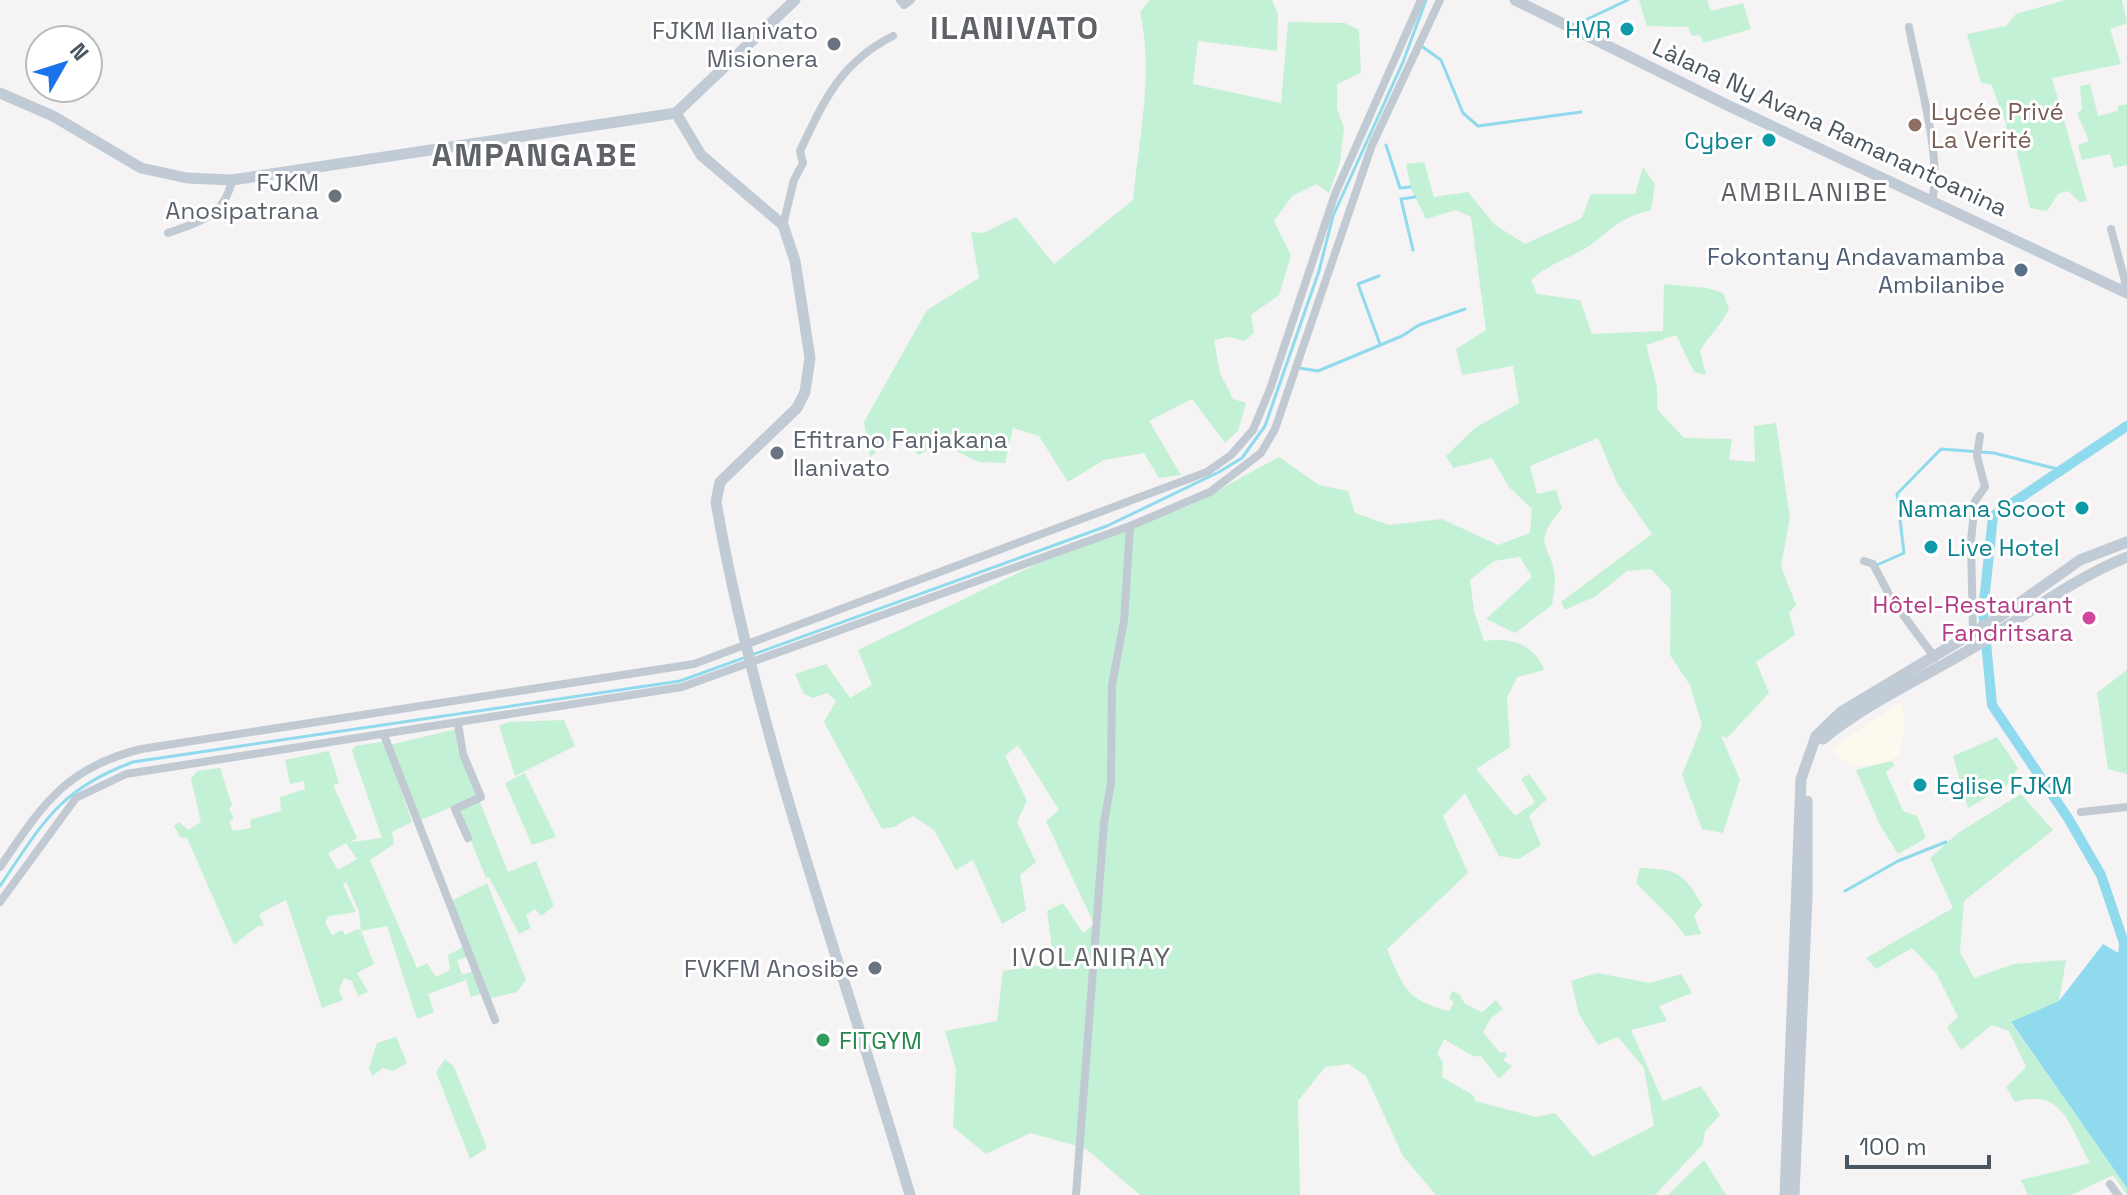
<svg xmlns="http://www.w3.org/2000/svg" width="2127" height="1195" viewBox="0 0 2127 1195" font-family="'Space Grotesk',sans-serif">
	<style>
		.commercial { fill: #fdf9ef }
		.green { fill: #c3f1d5; fill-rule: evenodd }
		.water { fill: #90daee }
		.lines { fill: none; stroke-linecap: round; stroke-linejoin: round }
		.stream { stroke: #90daee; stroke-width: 3 }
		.canal { stroke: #90daee; stroke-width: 10 }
		.street { stroke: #c1cad2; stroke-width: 8 }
		.secondary { stroke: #c1cbd6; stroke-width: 11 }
		.culture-dot { fill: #0f9aa8; stroke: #fff; stroke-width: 3 }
		.worship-dot { fill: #6b7280; stroke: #fff; stroke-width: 3 }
		.education-dot { fill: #8d6e63; stroke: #fff; stroke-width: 3 }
		.service-dot { fill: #5c6f8a; stroke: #fff; stroke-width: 3 }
		.hotel-dot { fill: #d1479c; stroke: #fff; stroke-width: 3 }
		.leisure-dot { fill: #2e9e5b; stroke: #fff; stroke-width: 3 }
		.labels { text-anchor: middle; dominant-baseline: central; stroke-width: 6; stroke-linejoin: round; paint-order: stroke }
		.culture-label { font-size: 24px; fill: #0d838f; stroke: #fff; text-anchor: end }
		.worship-label { font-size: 24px; fill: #5b616d; stroke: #fff; text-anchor: end }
		.education-label { font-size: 24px; fill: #785e54; stroke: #fff; text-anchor: start }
		.street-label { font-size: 24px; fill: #4a5661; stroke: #fff }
		.service-label { font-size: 24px; fill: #4e5e75; stroke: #fff; text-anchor: end }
		.hotel-label { font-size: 24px; fill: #b23c85; stroke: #fff; text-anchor: end }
		.leisure-label { font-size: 24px; fill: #27864d; stroke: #fff; text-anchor: start }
		.neighbourhood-label { font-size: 26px; letter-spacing: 2px; fill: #5f6368; stroke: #fff }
		.district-label { font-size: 32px; font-weight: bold; letter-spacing: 2px; fill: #5f6368; stroke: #fff }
	</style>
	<rect width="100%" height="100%" fill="#f5f3f3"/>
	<path class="commercial" d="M1902 702 1905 728 1899 755 1886 763 1866 766 1852 765 1833 753 1838 744Z"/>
	<g class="green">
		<path d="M1150 0H1272L1278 15 1277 51 1198 41 1193 84 1281 103 1288 22 1345 23 1359 30 1361 73 1337 84V109L1344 128 1340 162 1329 193 1317 184 1292 196 1274 221 1291 255 1279 295 1251 315 1254 333 1244 341 1229 337 1214 340 1220 373 1233 399 1246 403 1238 431 1225 443 1192 399 1149 421 1181 475 1159 478 1144 453 1104 460 1068 482 1039 436 1013 428 1005 463 979 462 939 443 919 455 896 434 870 457 864 422 927 310 979 278 971 232 983 233 1016 217 1054 264 1133 200C1139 137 1154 74 1140 12Z"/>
		<path d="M1639 0H1707L1711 11 1743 3 1751 29 1703 43 1700 35 1692 36 1688 27 1647 26Z"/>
		<path d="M2065 0H2122L2127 23 2110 29 2121 64 2052 78 2087 201 2080 202 2068 191 2058 194 2047 211 2030 208 2016 148 2007 147 2006 123 1991 84 1981 83 1967 34 2006 26 2016 14Z"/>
		<path d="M2090 84 2098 116 2118 111V106L2127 104V165L2114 168 2110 154 2082 160 2078 145 2089 141 2077 113 2082 110 2080 86Z"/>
		<path d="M1424 162 1434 197 1468 192 1495 225 1525 244 1582 218 1591 194H1635L1643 167 1655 185 1651 210C1613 220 1616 228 1586 248 1567 260 1548 264 1531 280L1537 294 1580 300 1592 334 1663 331 1664 284 1707 288 1723 293 1729 309C1721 326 1709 335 1700 351L1706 375 1694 372 1676 335 1646 345 1657 386V409L1684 438 1732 439 1729 460 1755 462 1754 426 1776 423 1790 518 1781 566 1796 605 1789 613 1795 635 1756 662 1769 693 1727 738 1721 736 1740 780 1723 833 1702 829 1682 775 1702 725 1690 685 1670 655 1671 590 1651 569 1627 571 1596 596 1565 610 1561 602 1652 534 1618 485 1598 438 1530 466 1537 494 1556 490 1562 508C1529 548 1552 542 1555 579 1555 587 1553 597 1552 605L1515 633 1486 619 1532 577 1520 557 1494 561 1470 580 1474 611 1484 641C1509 637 1534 643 1544 670L1517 677 1507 698 1510 747 1476 769 1515 816 1535 802 1521 779 1529 774 1547 799 1529 816 1541 845 1519 859 1499 856 1465 793 1443 816 1468 873 1387 949C1403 987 1407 1001 1449 1011L1454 1002 1449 998 1453 991 1460 995 1465 1004 1482 1012 1496 1000 1503 1009 1491 1018 1483 1032 1500 1053 1505 1052 1507 1056 1503 1060 1512 1066 1499 1079 1480 1055 1475 1057 1444 1039 1437 1054 1443 1062 1442 1077 1474 1096 1475 1101 1536 1117 1555 1113 1593 1157 1654 1126 1644 1068 1618 1037 1598 1045 1579 1014 1571 981 1597 973 1650 983 1681 974 1692 993 1659 1006 1667 1021 1631 1030 1663 1101 1701 1086 1720 1115 1705 1131 1703 1144 1655 1195H1436L1403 1156 1366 1076 1349 1064 1325 1067 1298 1101 1300 1195H1140L1085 1148 1030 1133 986 1154 953 1127 956 1069 945 1031 997 1021 1003 971 1054 963 1047 911 1063 903 1083 933 1094 924 1046 821 1059 810 1018 745 1005 756 1027 801 1017 822 1036 862 1020 875 1026 910 1002 924 973 860 956 870 934 830 913 816 894 827 882 829 824 722 836 701 827 693 813 698 804 694 795 674 826 664 850 698 872 685 858 650 1039 563 1191 505 1279 457 1319 485 1348 491 1355 513 1389 525 1442 519 1498 545 1530 533 1532 509 1509 487 1492 458 1453 468 1446 456 1475 428 1519 403 1513 366 1462 375 1456 349 1486 330 1471 217 1456 210 1426 219 1411 189 1406 164Z"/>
		<path d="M2127 670V774L2108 769 2097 693Z"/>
		<path d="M564 720 575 746 515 776 499 726 508 722Z"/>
		<path d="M457 729V749L479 796 418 821 389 745Z"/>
		<path d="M1997 737 2018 768 2006 786 1968 808 1953 756Z"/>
		<path d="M381 742 385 744 412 822 392 832 394 844 370 860 417 968 427 963 436 977 450 970 448 955 463 947 467 957 457 960 462 975 474 971 483 993 471 997 466 980 428 994 434 1012 417 1019 387 926 361 931 359 912 346 881 343 885 356 912 329 916 325 922 332 935 342 930 345 935 358 929 361 931 374 964 357 973 368 992 358 996 352 981 344 978 339 991 343 1000 322 1008 286 900 259 914 264 926H258L234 945 187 838 180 837 174 826 179 822 188 830 201 822 191 779 197 771 220 768 232 805 229 808 234 818 229 822 233 831 251 828 250 820 281 811 280 797 305 789 304 781 290 784 285 760 329 751 339 783 333 785 357 838 351 842 382 838 352 751 355 746ZM346 843 357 859 338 870 328 853Z"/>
		<path d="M1891 761 1895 765 1886 772 1903 811 1917 816 1926 838 1898 854 1880 825 1856 770Z"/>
		<path d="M525 773 556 837 532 845 505 783Z"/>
		<path d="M2021 794 2053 830 1964 901 1960 952 1974 978 2014 964 2066 960 2059 1001 2011 1023 2127 1188V1195L2113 1175 2071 1195H2028L2021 1180 2090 1163C2070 1127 2063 1087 2015 1102L2006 1087 2026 1067 2009 1031 1992 1025 1961 1050 1947 1027 1958 1017 1936 973 1912 948 1876 969 1866 958 1953 908 1930 858 1958 833Z"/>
		<path d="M479 800 508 872 536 861 554 906 541 916 535 909 526 915 531 928 519 934 489 877 486 878 458 809Z"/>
		<path d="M1640 868C1677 870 1683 871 1702 905L1694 916 1701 934 1685 936 1673 920 1636 883Z"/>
		<path d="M487 883 526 980 517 992 487 999 449 902Z"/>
		<path d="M396 1037 407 1063 393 1071 383 1068 372 1076 369 1068 377 1043Z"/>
		<path d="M445 1059 454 1067 487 1148 470 1159 436 1072Z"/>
		<path d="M1704 1160 1726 1195H1668Z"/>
	</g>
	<path class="water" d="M2103 944 2127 958V1188L2011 1022 2059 1001Z"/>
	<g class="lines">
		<g class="stream">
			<path d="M1579 23 1628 0"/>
			<path d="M1420 45 1441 60 1463 113 1478 126 1581 112"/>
			<path d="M1386 145 1400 188 1410 187"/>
			<path d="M1413 250 1401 199 1415 197"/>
			<path d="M1379 276 1358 284 1380 344"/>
			<path d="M1299 368 1318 371 1402 336 1419 325 1465 309"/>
			<path d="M1877 565 1904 553 1897 494 1941 449 1994 453 2061 470"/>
			<path d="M0 886C42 824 59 789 133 762L680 681 1107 526 1219 472 1242 458 1265 426 1319 271 1333 216 1403 62 1426 0"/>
			<path d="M1845 891 1898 861 1946 842"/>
		</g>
		<path class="canal" d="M2127 426 1993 516 1983 611 1992 705 2068 818 2101 875 2124 943 2123 956 2127 965"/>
		<g class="street">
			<path d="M900 0 904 5 911 0"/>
			<path d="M1909 27C1917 73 1943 158 1932 200"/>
			<path d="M783 225 794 180 803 163 800 151C824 100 841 62 893 36"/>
			<path d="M2111 229 2125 281 2124 292"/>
			<path d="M168 233C200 222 225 215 232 180"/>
			<path d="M1864 561 1873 564 1892 600 1935 658"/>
			<path d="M1973 633 1971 541 1975 501 1985 487 1977 456 1980 436"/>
			<path d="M458 724 463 754 481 797 455 809 468 838"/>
			<path d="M384 735 495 1020"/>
			<path d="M2081 812 2127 807"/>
			<path d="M0 867C42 806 64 768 141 749L694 664 1207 472 1231 455 1253 430 1270 389 1335 194 1421 0"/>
			<path d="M0 902 76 798 126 774 682 687 1130 526 1210 492 1261 453 1275 429 1372 145 1440 0"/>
			<path d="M2110 1184 2118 1195"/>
			<path d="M1076 1195 1104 823 1111 783 1112 685 1124 621 1130 526"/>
		</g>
		<g class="secondary">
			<path d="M1515 0 1727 105 2127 293"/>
			<path d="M0 93 53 116 141 168 187 178 232 180 676 113 795 0"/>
			<path d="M676 113 701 155 783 225 795 261 810 358 805 392 797 408 720 482 716 502C757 738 843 966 910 1195"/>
			<path d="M1823 739C1867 703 1920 679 1969 650 2022 619 2069 580 2127 557"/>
			<path d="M1785 1195 1801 779 1816 736 1841 712 2001 616 2080 560 2127 542"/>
			<path d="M1794 1195 1807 897V801"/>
		</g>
	</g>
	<g class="culture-dot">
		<circle cx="1627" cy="29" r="8"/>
		<circle cx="1769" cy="140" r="8"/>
		<circle cx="2082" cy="508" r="8"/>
		<circle cx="1931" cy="547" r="8"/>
		<circle cx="1920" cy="785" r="8"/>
	</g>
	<g class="worship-dot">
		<circle cx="834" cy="44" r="8"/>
		<circle cx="335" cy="196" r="8"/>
		<circle cx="777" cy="453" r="8"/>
		<circle cx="875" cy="968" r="8"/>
	</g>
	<circle class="education-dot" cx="1915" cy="125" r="8"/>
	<circle class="service-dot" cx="2021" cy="270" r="8"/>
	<circle class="hotel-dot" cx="2089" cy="618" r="8"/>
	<circle class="leisure-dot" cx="823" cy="1040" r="8"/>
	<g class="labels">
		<g class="culture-label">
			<text x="1611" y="29">HVR</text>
			<text x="1753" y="140">Cyber</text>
			<text x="2066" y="508">Namana Scoot</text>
			<text x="1947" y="547" text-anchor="start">Live Hotel</text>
			<text x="1936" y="785" text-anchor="start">Eglise FJKM</text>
		</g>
		<g class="worship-label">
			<text x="818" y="30">FJKM Ilanivato<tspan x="818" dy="28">Misionera</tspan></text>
			<text x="319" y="182">FJKM<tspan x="319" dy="28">Anosipatrana</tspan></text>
			<text x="793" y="439" text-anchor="start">Efitrano Fanjakana<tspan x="793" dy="28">Ilanivato</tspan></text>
			<text x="859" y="968">FVKFM Anosibe</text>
		</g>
		<g class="education-label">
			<text x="1931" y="111">Lycée Privé<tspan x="1931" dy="28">La Verité</tspan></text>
		</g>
		<g class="street-label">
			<text transform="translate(1830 127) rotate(25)">Làlana Ny Avana Ramanantoanina</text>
		</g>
		<g class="service-label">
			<text x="2005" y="256">Fokontany Andavamamba<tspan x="2005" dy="28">Ambilanibe</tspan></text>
		</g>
		<g class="hotel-label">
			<text x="2073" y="604">Hôtel-Restaurant<tspan x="2073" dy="28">Fandritsara</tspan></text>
		</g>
		<g class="leisure-label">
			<text x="839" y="1040">FITGYM</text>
		</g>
		<g class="neighbourhood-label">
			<text x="1805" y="192">AMBILANIBE</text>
			<text x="1092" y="957">IVOLANIRAY</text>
		</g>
		<g class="district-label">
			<text x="1015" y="28">ILANIVATO</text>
			<text x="535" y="155">AMPANGABE</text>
		</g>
	</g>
	<g transform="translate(64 64) rotate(51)"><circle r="38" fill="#ffffff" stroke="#b7bbc0" stroke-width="2"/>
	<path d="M0-6L14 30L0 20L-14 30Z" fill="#1a73e8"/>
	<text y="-12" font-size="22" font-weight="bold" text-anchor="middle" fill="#4a5661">N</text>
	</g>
	<path d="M1847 1155v12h142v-12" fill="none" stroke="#4a5661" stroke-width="4"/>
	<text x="1859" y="1155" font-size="24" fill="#4a5661" stroke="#ffffff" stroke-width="6" paint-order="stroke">100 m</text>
</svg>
